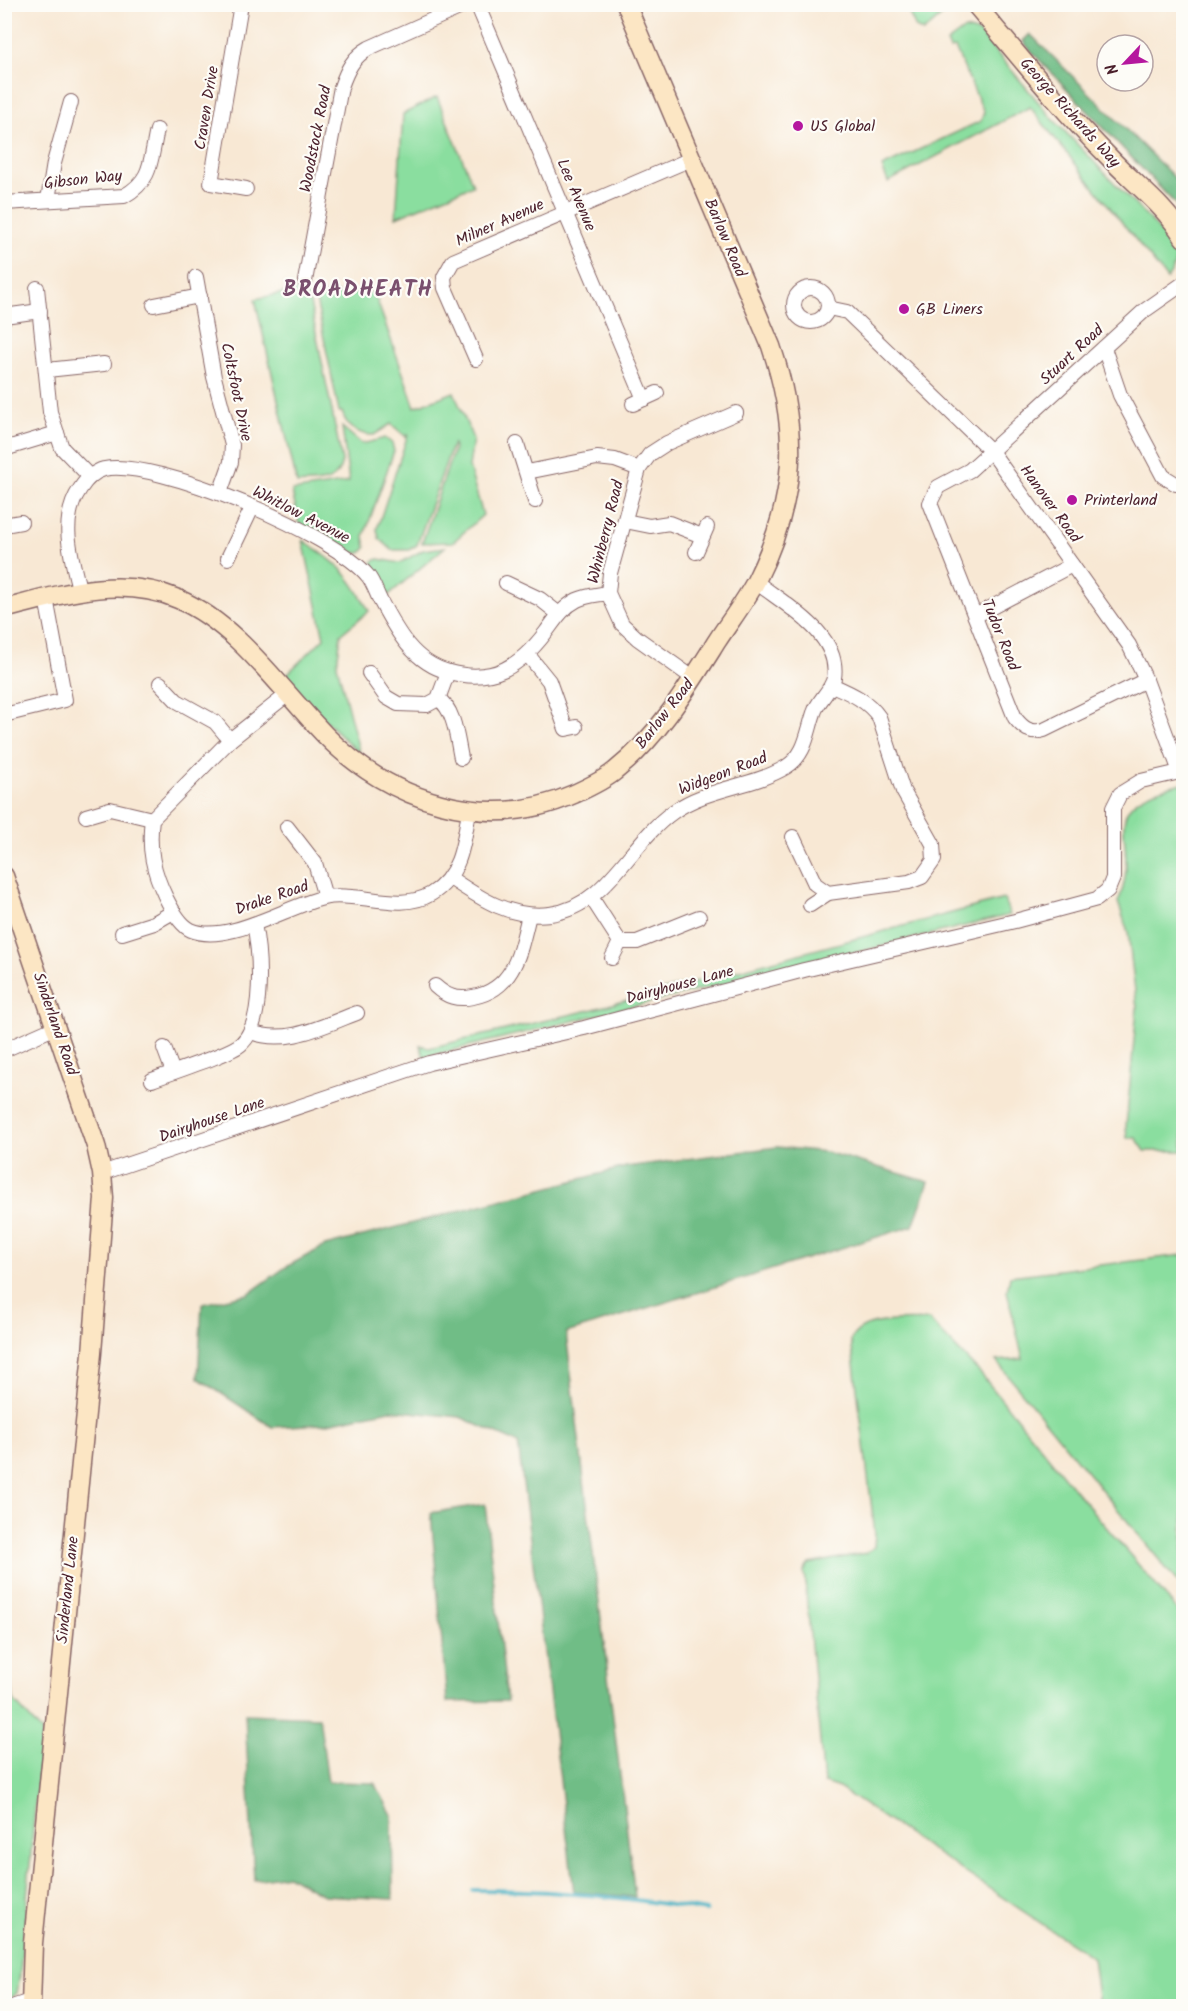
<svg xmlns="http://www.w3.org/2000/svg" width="1188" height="2011" viewBox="0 0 1188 2011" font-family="Kalam,sans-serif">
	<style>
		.green { fill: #8ade9f; stroke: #6a7e65; stroke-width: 1.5 }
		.forest { fill: #6fbd86; stroke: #5c6e58; stroke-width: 1.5 }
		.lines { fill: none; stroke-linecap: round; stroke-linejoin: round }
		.stream { stroke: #48b3c5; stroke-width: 4 }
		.street-casing { stroke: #876566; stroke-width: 16 }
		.secondary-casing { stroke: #876566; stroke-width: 21 }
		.street { stroke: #fff; stroke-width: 14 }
		.secondary { stroke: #fce6c4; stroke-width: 18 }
		.poi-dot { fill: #b5179e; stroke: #fdfcf7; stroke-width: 2 }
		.labels { text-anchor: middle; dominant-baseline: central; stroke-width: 4.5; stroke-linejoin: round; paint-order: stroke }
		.street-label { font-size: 16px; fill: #4a1f2b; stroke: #fdfcf7 }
		.poi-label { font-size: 16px; fill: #4a1f2b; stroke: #fdfcf7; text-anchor: start }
		.district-label { font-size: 22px; font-weight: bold; letter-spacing: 1.5px; fill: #7a506e; stroke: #fdfcf7 }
	</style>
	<rect width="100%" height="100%" fill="#fdfcf7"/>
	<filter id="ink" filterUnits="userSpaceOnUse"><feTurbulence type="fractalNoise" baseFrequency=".0167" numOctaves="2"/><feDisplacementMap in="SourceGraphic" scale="12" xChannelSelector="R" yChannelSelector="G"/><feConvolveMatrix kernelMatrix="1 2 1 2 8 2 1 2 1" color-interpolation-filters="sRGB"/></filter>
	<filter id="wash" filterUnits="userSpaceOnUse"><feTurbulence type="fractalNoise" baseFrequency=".008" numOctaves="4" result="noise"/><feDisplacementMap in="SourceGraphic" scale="24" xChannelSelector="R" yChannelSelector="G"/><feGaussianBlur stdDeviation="1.35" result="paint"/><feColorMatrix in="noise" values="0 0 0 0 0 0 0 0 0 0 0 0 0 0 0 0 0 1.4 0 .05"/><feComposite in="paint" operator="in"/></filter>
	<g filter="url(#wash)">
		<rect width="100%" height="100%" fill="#f8e8d4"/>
		<g class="green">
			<path d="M905 5 949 4V5L945 13 923 32 916 28Z"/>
			<path d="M965 29 980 33 1052 118 1171 242C1178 258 1177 265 1167 279L1030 107 888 182 882 167 981 121 984 112 955 48 950 49 947 42Z"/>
			<path d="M437 97 473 185 396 217 403 114Z"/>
			<path d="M307 288 342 461C338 486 318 482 297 484L255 299Z"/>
			<path d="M374 292 415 407 454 392 473 439 469 467 483 515 453 542 422 543 454 449 453 443 417 545 409 550H392L379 538 377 529 408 434 406 437 391 424 374 435C358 435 347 428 342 412H339L315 295Z"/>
			<path d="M342 427 362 444 385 438 392 443 394 451 364 536 366 548 361 553H351L299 525 292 491 349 482Z"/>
			<path d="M303 540C339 565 348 571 369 611L341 634 337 665 360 754 282 679 324 638Z"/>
			<path d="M445 547 385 598 370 571 373 561 379 559 400 563 423 550Z"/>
			<path d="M1183 783V1151H1145L1136 1138H1127L1126 1126 1137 1008 1128 932 1118 902C1146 838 1084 805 1183 783Z"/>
			<path d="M1004 899 1010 915 424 1057 420 1045 429 1048 590 1010Z"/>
			<path d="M1183 1255H1184L1183 1589 996 1361 1023 1359 1007 1291 1010 1276Z"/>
			<path d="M929 1320 981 1374 1084 1501 1183 1617V2006H1099L1093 1958 839 1788 824 1783 804 1571 809 1564 866 1553 874 1547 875 1534 851 1340C861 1316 906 1322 929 1320Z"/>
			<path d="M4 1640 13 1700 42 1732 20 1974 17 1993 5 2001Z"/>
		</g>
		<g class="forest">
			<path d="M1030 34 1183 186V212L1030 50 1023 41Z"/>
			<path d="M777 1147 826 1152 929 1182 913 1226 566 1333 635 1897 574 1892 518 1443 460 1417 390 1410 323 1424 272 1427 198 1378 202 1304 248 1294 286 1267 325 1246 626 1167Z"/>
			<path d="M485 1504 507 1701 447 1702 431 1513Z"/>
			<path d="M245 1714 319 1717 328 1782 375 1783 392 1815 393 1899 323 1895 288 1875 254 1880Z"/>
		</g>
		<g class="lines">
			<path class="stream" d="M473 1890C552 1890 629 1897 706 1911"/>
		</g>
	</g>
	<g filter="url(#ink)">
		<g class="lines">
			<defs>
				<g id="street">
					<path d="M241 4 211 183 246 189"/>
					<path d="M477 4 644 399"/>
					<path d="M48 200 54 163 71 102"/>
					<path d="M4 203 124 196C153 180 150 160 157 130"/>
					<path d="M196 277 214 377 232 445 231 462 220 493"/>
					<path d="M305 281 341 87C347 70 353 57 369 48L468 4"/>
					<circle cx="811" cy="305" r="17"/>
					<path d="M37 288 50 412 62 448 90 477"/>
					<path d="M154 305 200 296"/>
					<path d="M828 308 847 312 991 451 1129 645 1146 680 1180 772"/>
					<path d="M4 316 40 311"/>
					<path d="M1104 348 1120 395 1163 476 1176 484H1184"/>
					<path d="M476 359 445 288 444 277 453 261 691 159"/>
					<path d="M47 370 104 364"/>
					<path d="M633 404 657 393"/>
					<path d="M517 444 535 501"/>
					<path d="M4 449 57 433"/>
					<path d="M527 472 597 458 615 460 639 469"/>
					<path d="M625 521 650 526 669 523 702 536"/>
					<path d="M4 525 21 522"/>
					<path d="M696 552 707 527"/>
					<path d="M228 558 252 508"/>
					<path d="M506 583 540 599 559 614"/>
					<path d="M79 589C71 555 59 520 80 489 85 481 93 472 104 469 156 458 334 534 368 576 373 582 376 592 380 600 396 630 413 663 449 672 494 684 520 666 546 632 555 620 563 607 577 600 587 595 597 595 608 593"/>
					<path d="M975 616 1072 565"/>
					<path d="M528 655 549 681 566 729 576 727"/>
					<path d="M369 673 386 697 398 704 427 705 438 699 448 672"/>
					<path d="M693 678 637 638 622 624 608 593 610 573 639 469 650 454 667 443 736 413"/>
					<path d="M1146 680 1044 730C1030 734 1023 728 1015 718L930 503 938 487 970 470 1144 311 1184 283"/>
					<path d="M160 683 177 701 215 722 230 740"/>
					<path d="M288 694 230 740 152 819C148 849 153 871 166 898 171 908 180 925 191 930 228 946 292 903 327 897 360 892 401 912 431 894 461 876 464 842 469 810"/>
					<path d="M438 699C455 709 457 740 461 758"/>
					<path d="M4 715 65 700 46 598"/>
					<path d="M86 816 110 809 152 819"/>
					<path d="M287 827 315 863 325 897"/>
					<path d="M793 837 815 884 828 893 909 882 922 877 934 860 933 844 903 791 879 717C867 700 850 693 832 685"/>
					<path d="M450 878C481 899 511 919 550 914 608 906 629 843 673 812 708 787 751 788 786 767 806 755 807 733 814 713 818 700 831 691 834 678 841 634 785 605 756 582"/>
					<path d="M591 897 620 942H637L699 917"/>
					<path d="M810 905 828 893"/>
					<path d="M122 933 154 923 173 912"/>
					<path d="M612 958 620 942"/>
					<path d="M435 986C447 997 457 1000 473 997 515 989 520 951 529 915"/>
					<path d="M251 1032C287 1046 324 1025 357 1013"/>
					<path d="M164 1048 173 1072"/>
					<path d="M4 1050 56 1027"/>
					<path d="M152 1080C170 1073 230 1054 241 1044 265 1023 260 953 254 924"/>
					<path d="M102 1173 429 1063 584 1028 804 970 1015 921 1097 899 1108 890 1113 878V808L1120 794 1141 781 1184 771"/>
					<path d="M15 2006 30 2001"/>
				</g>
				<g id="secondary">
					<path d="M975 4C1019 56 1061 109 1109 157 1134 184 1165 205 1184 238"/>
					<path d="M4 609C62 594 120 575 178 599 237 624 281 690 325 735 389 801 487 833 574 794 587 788 603 781 615 771 658 737 688 687 717 641 730 621 745 602 756 581 797 499 800 432 771 346L626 4"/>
					<path d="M4 876 96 1146 102 1173 104 1198 92 1353 33 1943 31 2006"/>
				</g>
			</defs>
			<use href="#street" class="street-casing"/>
			<use href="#secondary" class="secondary-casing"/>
			<use href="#street" class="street"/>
			<use href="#secondary" class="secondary"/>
		</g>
	</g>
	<g class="poi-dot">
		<circle cx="798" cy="126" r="6"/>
		<circle cx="904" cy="309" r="6"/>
		<circle cx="1072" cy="500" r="6"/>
	</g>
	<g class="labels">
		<g class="street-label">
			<text transform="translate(207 108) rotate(-81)">Craven Drive</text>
			<text transform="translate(1070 113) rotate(48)">George Richards Way</text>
			<text transform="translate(316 139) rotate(-79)">Woodstock Road</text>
			<text transform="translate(83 180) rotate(-6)">Gibson Way</text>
			<text transform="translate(576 195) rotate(67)">Lee Avenue</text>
			<text transform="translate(500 223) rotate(-24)">Milner Avenue</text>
			<text transform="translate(725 238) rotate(67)">Barlow Road</text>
			<text transform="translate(1072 355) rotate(-43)">Stuart Road</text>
			<text transform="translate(236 392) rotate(78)">Coltsfoot Drive</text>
			<text transform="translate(1050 504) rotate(54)">Hanover Road</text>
			<text transform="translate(301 515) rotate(27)">Whitlow Avenue</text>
			<text transform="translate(606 532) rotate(-76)">Whinberry Road</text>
			<text transform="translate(1000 635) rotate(68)">Tudor Road</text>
			<text transform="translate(665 714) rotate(-52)">Barlow Road</text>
			<text transform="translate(723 774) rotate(-21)">Widgeon Road</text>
			<text transform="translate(272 898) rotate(-19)">Drake Road</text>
			<text transform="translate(680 985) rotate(-15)">Dairyhouse Lane</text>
			<text transform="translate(55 1024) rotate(71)">Sinderland Road</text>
			<text transform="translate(212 1120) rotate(-19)">Dairyhouse Lane</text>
			<text transform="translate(68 1590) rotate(-84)">Sinderland Lane</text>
		</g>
		<g class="poi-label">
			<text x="810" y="126">US Global</text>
			<text x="916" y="309">GB Liners</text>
			<text x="1084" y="500">Printerland</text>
		</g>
		<g class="district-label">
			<text x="358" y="290">BROADHEATH</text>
		</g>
	</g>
	<rect width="1188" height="2011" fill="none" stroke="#fdfcf7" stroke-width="24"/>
	<g transform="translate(1125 63) rotate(244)"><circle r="28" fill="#fdfcf7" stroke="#b5a4a5" stroke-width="1.5"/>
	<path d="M0-4.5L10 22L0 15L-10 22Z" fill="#b5179e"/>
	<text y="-9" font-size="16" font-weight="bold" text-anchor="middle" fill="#4a1f2b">N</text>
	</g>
</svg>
